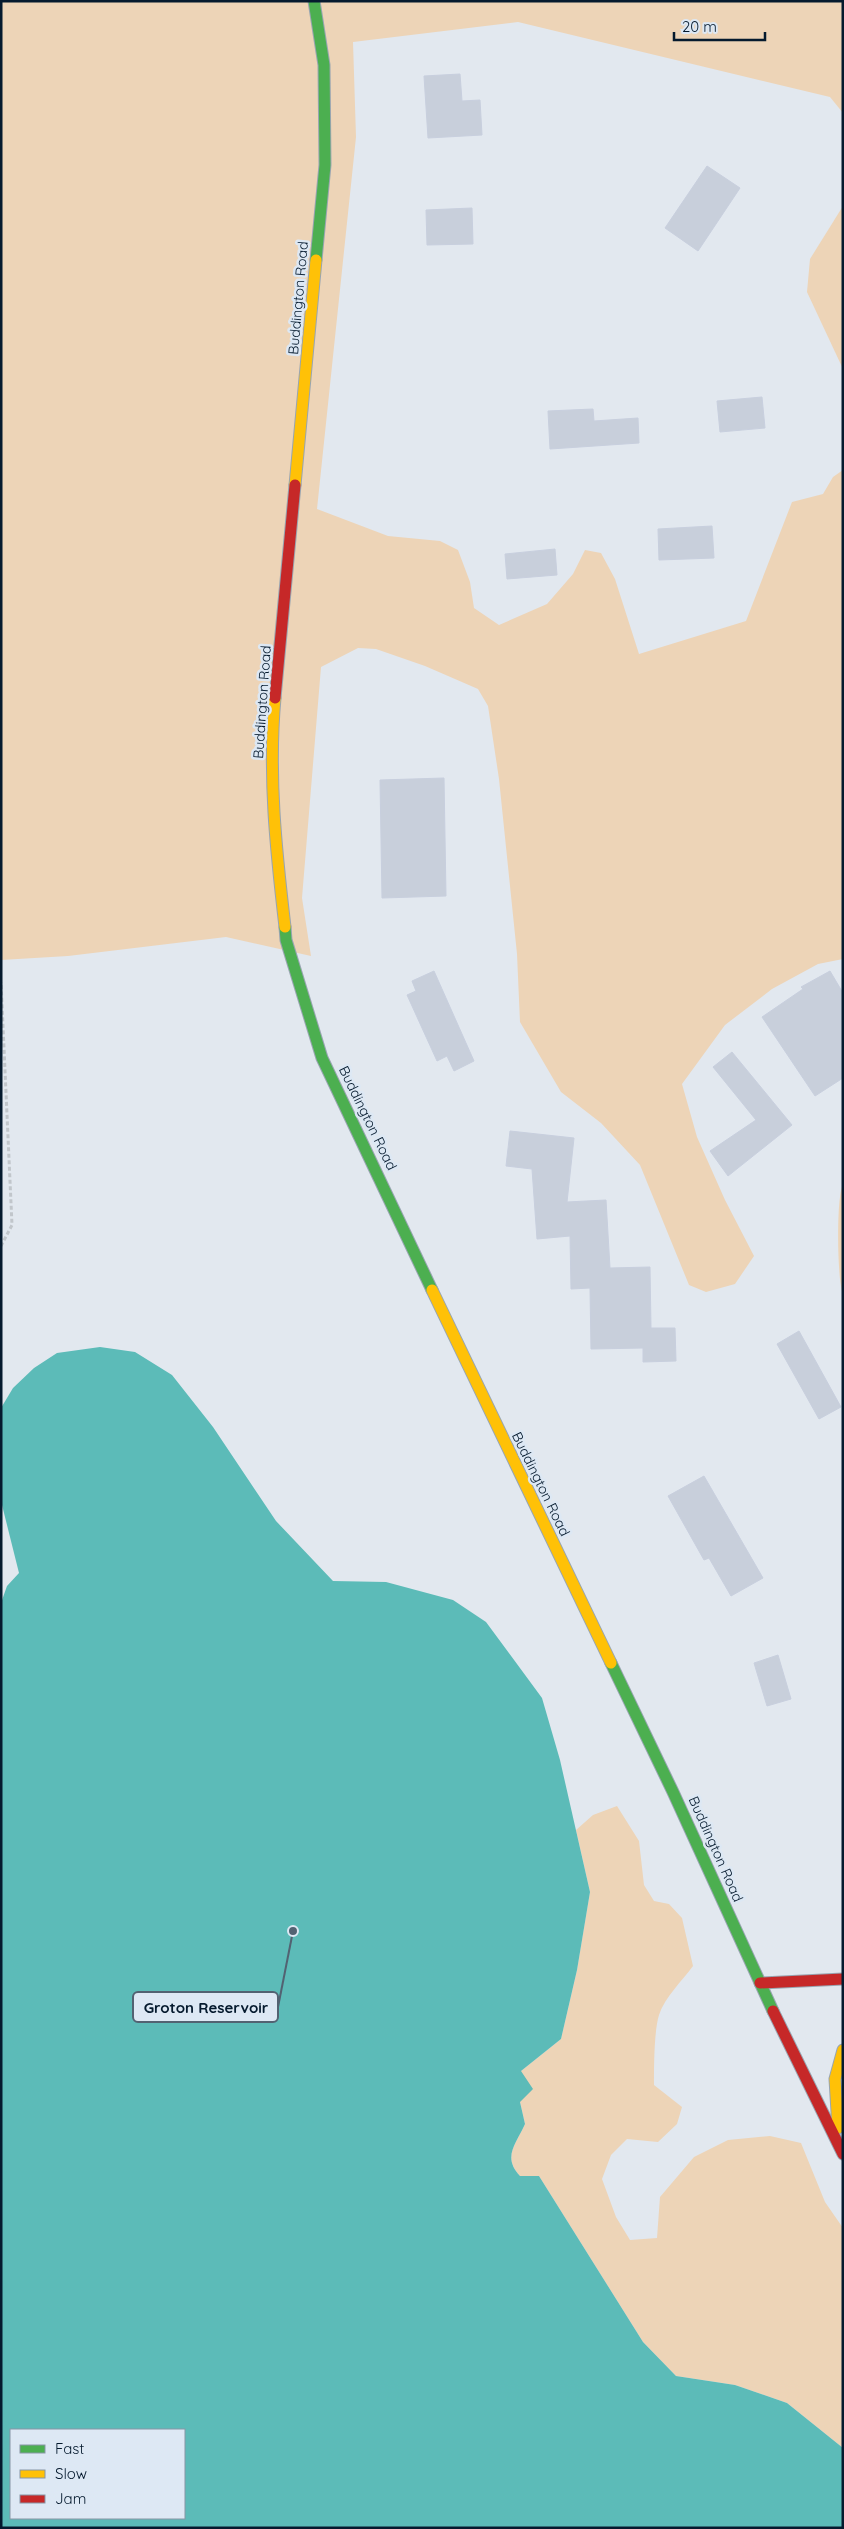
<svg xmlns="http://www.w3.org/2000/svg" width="844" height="2529" viewBox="0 0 844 2529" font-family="Quicksand,sans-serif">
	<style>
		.green { fill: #edd4b7 }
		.water { fill: #5cbbb8; fill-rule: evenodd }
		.building { fill: #c8cfdb; stroke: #c8cfde }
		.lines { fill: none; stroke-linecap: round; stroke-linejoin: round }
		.fast-casing { stroke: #98a5b1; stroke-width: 13 }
		.slow-casing { stroke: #98a5b1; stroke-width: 13 }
		.jam-casing { stroke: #98a5b1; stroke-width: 13 }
		.path { stroke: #c1c6cb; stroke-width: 3; stroke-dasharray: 4 2.5; stroke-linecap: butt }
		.fast { stroke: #4caf50; stroke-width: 11 }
		.slow { stroke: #ffc107; stroke-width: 11 }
		.jam { stroke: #c62828; stroke-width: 11 }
		.labels { text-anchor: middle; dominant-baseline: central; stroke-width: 5; stroke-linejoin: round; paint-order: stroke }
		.street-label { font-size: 14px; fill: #051a2e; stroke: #dde8f4 }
		.leader { fill: none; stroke: #526272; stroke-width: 2 }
		.callout-dot { fill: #526272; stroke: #dde8f4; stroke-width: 2 }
		.callout { fill: #dde8f4; stroke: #526272; stroke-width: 2 }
		.callout-label { font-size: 15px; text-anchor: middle; font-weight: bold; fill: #051a2e }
	</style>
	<rect width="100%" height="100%" fill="#e2e8ef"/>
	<g class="green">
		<path d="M1 1H843V113L830 97 518 22 353 42 356 137 317 509 388 536 440 541 458 550 470 582 474 608 499 625 547 604 573 574 585 550 601 553 615 579 639 654 746 621 792 502 823 494 833 477 843 470V959L818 964 772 989 725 1025 682 1084 697 1137 725 1200 754 1256 735 1284 706 1292 689 1285 640 1165 601 1123 561 1092 520 1022 517 954 499 779 488 706 478 689 425 666 376 649 358 648 321 667 302 898 311 956 226 937 68 956 1 960Z"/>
		<path d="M843 206V369L807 292 810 259Z"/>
		<path d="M843 1185V1294C837 1282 836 1195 843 1185Z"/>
		<path d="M617 1806 639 1841 644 1885 654 1901 669 1904 682 1918 693 1966C682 1981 665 1997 659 2015 654 2031 654 2067 654 2085L682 2107 677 2124 658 2142 627 2139 611 2155 602 2179 616 2217 630 2240 657 2238 660 2197 694 2157 728 2140 770 2136 801 2143 825 2202 843 2228V2448L787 2403 735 2385 676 2376 643 2342 539 2176H520C502 2157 516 2144 525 2124L520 2102 521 2071 561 2039 577 1970 590 1892 576 1830 593 1815Z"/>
	</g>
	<path class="water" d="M100 1347 135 1352 172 1375 213 1427 276 1521 333 1581 386 1582 453 1600 486 1622 542 1698 560 1760 590 1892 577 1970 561 2039 521 2071 533 2089 520 2102 525 2124C516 2144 502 2157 520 2176H539L643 2342 676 2376 735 2385 787 2403 843 2448V2528H1V1603L7 1586 19 1573 1 1501V1408L13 1388 34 1368 57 1353ZM11 2430H184V2518H11Z"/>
	<g class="building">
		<path d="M460 74 462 101 480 100 482 135 428 138 424 76Z"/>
		<path d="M707 166 740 188 698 251 665 228Z"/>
		<path d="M472 208 473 244 427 245 426 210Z"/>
		<path d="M762 397 765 428 720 432 717 401Z"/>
		<path d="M593 409 594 421 638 418 639 443 550 449 548 411Z"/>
		<path d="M712 526 714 558 659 560 658 529Z"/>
		<path d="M555 549 557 575 507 579 505 554Z"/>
		<path d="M444 778 446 896 382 898 380 780Z"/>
		<path d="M434 971 474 1061 454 1071 447 1056 437 1061 407 995 416 991 412 981Z"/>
		<path d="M830 971 843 993V1078L815 1096 762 1017 803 989 801 987Z"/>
		<path d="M732 1052 792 1125 728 1176 710 1151 756 1120 713 1067Z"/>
		<path d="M510 1131 574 1138 567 1202 606 1200 610 1268 650 1267 651 1328H675L676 1361 643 1362V1348L591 1349 590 1288 571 1289 570 1236 537 1239 532 1169 506 1166Z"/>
		<path d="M799 1331 841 1407 819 1419 777 1344Z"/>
		<path d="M704 1476 763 1578 731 1596 709 1558 704 1560 668 1496Z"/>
		<path d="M778 1655 791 1699 767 1706 754 1663Z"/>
	</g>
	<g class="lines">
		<defs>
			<g id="fast">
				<path d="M314 1 324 65 325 165 316 260"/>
				<path d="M285 927 286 940 322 1058 432 1290"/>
				<path d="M611 1663 673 1792 773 2011"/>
			</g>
			<g id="slow">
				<path d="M295 485 316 260"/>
				<path d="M275 698C268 775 276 850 285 927"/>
				<path d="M432 1290 611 1663"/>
				<path d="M838 2128 835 2079 843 2050"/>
			</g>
			<g id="jam">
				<path d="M275 698 295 485"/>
				<path d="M760 1983 843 1979"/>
				<path d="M773 2011 843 2154"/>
			</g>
		</defs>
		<use href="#fast" class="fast-casing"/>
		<use href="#slow" class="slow-casing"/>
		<use href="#jam" class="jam-casing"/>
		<path class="path" d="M1 1246 12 1225 1 982"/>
		<use href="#fast" class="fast"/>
		<use href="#slow" class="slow"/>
		<use href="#jam" class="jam"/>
	</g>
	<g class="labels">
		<g class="street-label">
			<text transform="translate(298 298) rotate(-85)">Buddington Road</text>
			<text transform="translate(262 702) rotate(-86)">Buddington Road</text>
			<text transform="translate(368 1118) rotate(64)">Buddington Road</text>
			<text transform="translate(541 1484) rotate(64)">Buddington Road</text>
			<text transform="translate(716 1849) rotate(66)">Buddington Road</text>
		</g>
	</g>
	<path class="leader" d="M293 1931L278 2007"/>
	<circle class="callout-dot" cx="293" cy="1931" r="5"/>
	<rect class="callout" x="133" y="1992" width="145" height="30" rx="5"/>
	<g class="callout-label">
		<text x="206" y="2013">Groton Reservoir</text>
	</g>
	<rect width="844" height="2529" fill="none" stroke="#051a2e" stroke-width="5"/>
	<rect x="10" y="2429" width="175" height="90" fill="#dde8f4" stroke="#8796a5"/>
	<rect x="20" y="2445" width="25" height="8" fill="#4caf50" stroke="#8796a5"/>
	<text x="55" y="2454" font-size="15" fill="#051a2e">Fast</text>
	<rect x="20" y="2470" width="25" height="8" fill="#ffc107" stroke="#8796a5"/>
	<text x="55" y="2479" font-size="15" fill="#051a2e">Slow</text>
	<rect x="20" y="2495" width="25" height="8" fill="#c62828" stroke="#8796a5"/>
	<text x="55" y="2504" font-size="15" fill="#051a2e">Jam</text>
	<path d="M674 32v8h91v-8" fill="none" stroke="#051a2e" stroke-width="2.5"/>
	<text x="682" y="32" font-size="15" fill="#051a2e" stroke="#dde8f4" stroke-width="4" paint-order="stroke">20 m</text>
</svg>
